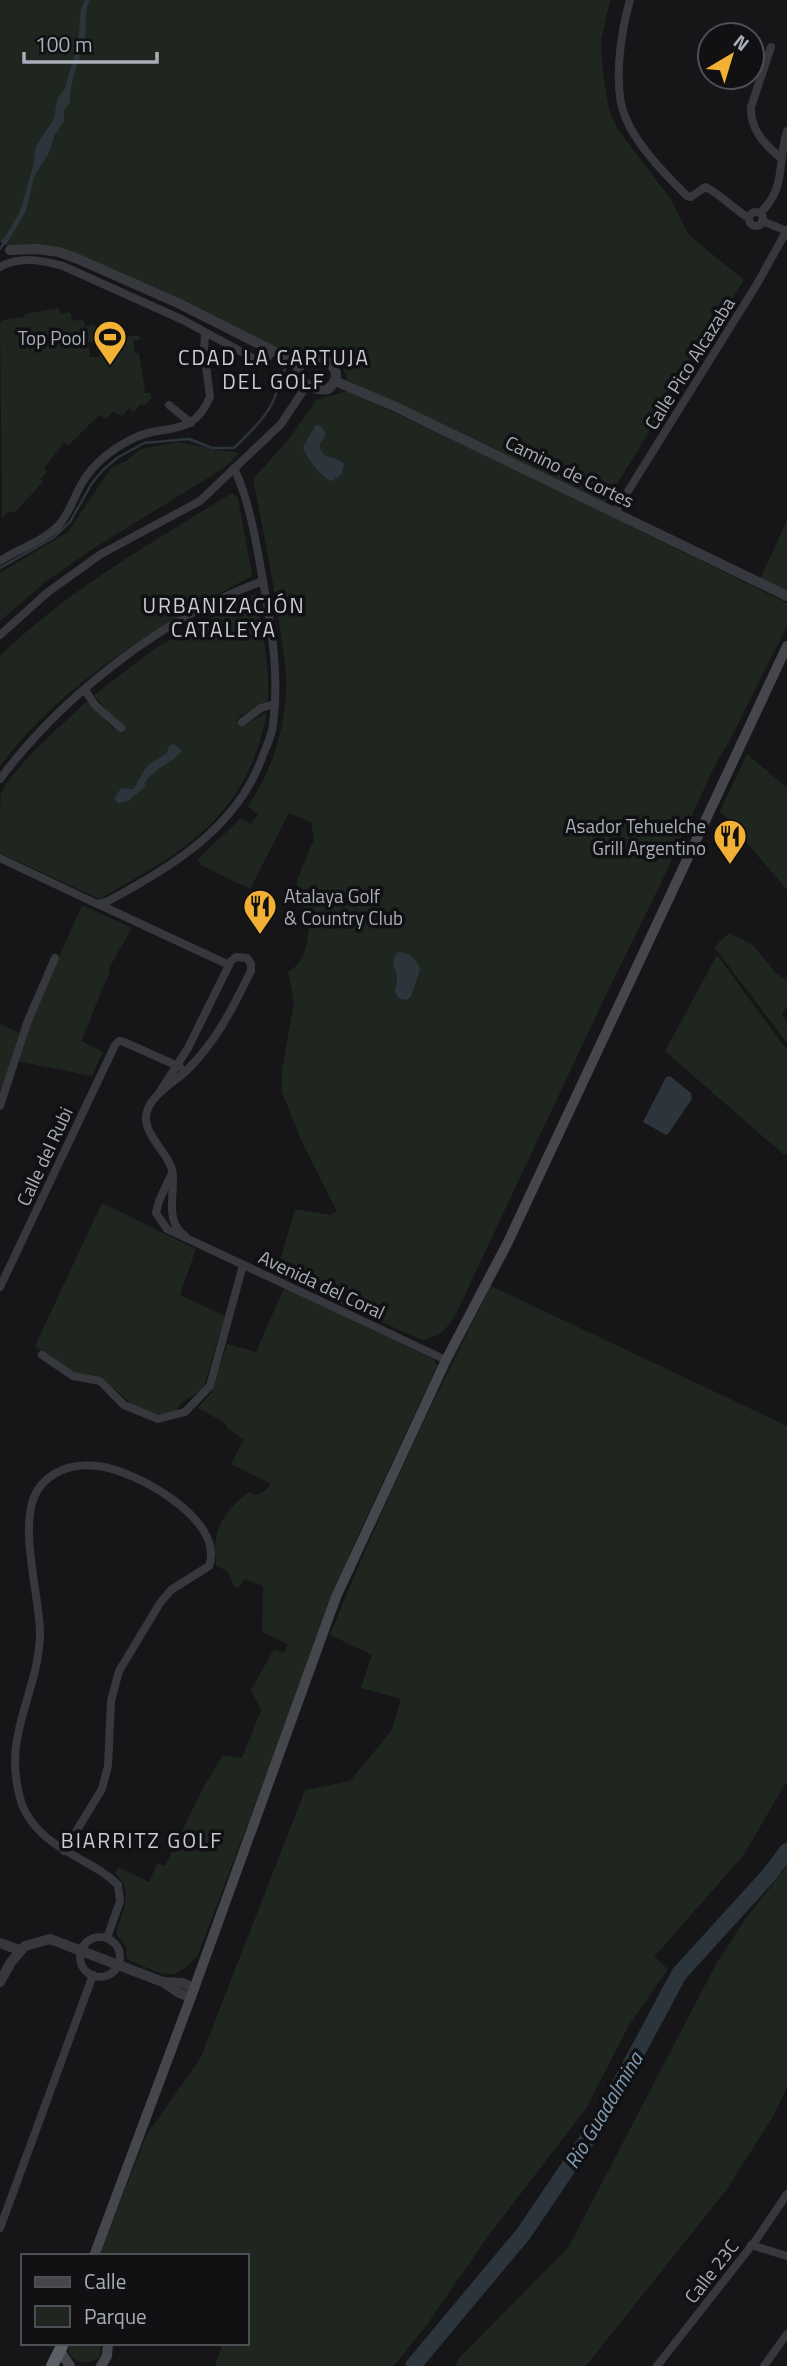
<svg xmlns="http://www.w3.org/2000/svg" width="787" height="2366" viewBox="0 0 787 2366" font-family="'Titillium Web',sans-serif">
	<style>
		.green { fill: #1e261f }
		.water { fill: #2c353c }
		.lines { fill: none; stroke-linecap: round; stroke-linejoin: round }
		.stream { stroke: #2c353c; stroke-width: 2.5 }
		.river { stroke: #2c353c; stroke-width: 16 }
		.minor { stroke: #37383d; stroke-width: 8 }
		.tertiary { stroke: #37383d; stroke-width: 10 }
		.secondary { stroke: #45474d; stroke-width: 10 }
		.trunk { stroke: #5b5e65; stroke-width: 12 }
		.labels { text-anchor: middle; dominant-baseline: central; stroke-width: 7; stroke-linejoin: round; paint-order: stroke }
		.poi-label { font-size: 19px; fill: #a8adb8; stroke: #111113; text-anchor: end }
		.street-label { font-size: 19px; fill: #a8adb8; stroke: #111113 }
		.neighbourhood-label { font-size: 21px; letter-spacing: 2px; fill: #c9ccd4; stroke: #111113 }
		.water-label { font-size: 21px; font-style: italic; fill: #7f9bb3; stroke: #111113 }
	</style>
	<rect width="100%" height="100%" fill="#161618"/>
	<g class="green">
		<path d="M0 0H610L601 41 603 74 609 110 618 130 670 198 689 235 744 280 605 503 347 380C344 361 326 342 305 349 298 352 296 355 288 354L64 249 6 245 0 242Z"/>
		<path d="M59 308 60 314 70 312 73 321 83 319 85 326 95 325 97 343 88 342 90 357H99V347L102 346 101 339 139 335 140 340 133 341 135 353H139L145 389 143 393H150L152 397 145 405 141 404 134 412 129 408 122 416 113 411 106 419 99 415 68 446 64 443 44 468 47 472 40 479 43 482 14 513 8 511 2 519 0 323 3 320 24 317 25 314Z"/>
		<path d="M347 391 476 450 787 603V626L729 742 715 765 661 883 605 997 456 1314C447 1329 440 1337 422 1340L276 1275 295 1209 330 1215 337 1212 301 1140 282 1092V1070L294 1002 288 972C309 960 308 934 310 911L299 905 297 880 314 839 311 822 289 813 250 889 201 865 198 859 241 818 251 824 258 815 248 806C271 772 285 731 286 690 287 667 282 644 279 621 272 573 262 526 253 479L289 439 316 400Z"/>
		<path d="M178 442C197 445 215 451 235 452L238 454 224 468 91 550 44 583 0 621V573L68 532 111 468 126 461 141 449Z"/>
		<path d="M232 493 238 498 252 575 250 577C158 627 64 680 0 766V656C68 590 151 543 232 493Z"/>
		<path d="M787 520V592L760 579Z"/>
		<path d="M256 594C262 631 270 664 268 702L241 715 236 721 245 725 267 712C247 817 185 851 99 899L0 853C0 840 0 802 1 793 14 766 64 723 87 701L114 729 125 727 109 713 94 695 157 647Z"/>
		<path d="M747 754 787 788V890L720 811Z"/>
		<path d="M82 905 132 928 109 968 110 973C98 995 92 1018 81 1041L103 1052 92 1076 17 1061 33 1016Z"/>
		<path d="M729 933 752 944 777 974 787 980V1006L782 1014 787 1021V1043L714 947Z"/>
		<path d="M717 955 787 1050V1155L783 1154 665 1051Z"/>
		<path d="M0 1024 19 1033 0 1094Z"/>
		<path d="M102 1203 196 1249 180 1295 225 1316 203 1389 180 1404 176 1411C138 1423 131 1399 104 1381 94 1374 82 1375 71 1371 59 1367 46 1354 35 1346Z"/>
		<path d="M491 1286 787 1426V1781L743 1856 654 1957 668 1969 628 2027 587 2107 486 2239 426 2326 394 2366H215L223 2343H247V2256H99L146 2136 201 2057 305 1790 350 1781 391 1731 401 1699 361 1688 372 1655 330 1635C378 1516 432 1400 491 1286Z"/>
		<path d="M284 1288 434 1359 437 1366 353 1546 198 1955C171 1987 161 1973 127 1959L126 1947 116 1933C122 1912 135 1890 115 1873L118 1867 149 1882 157 1864 165 1866 203 1788 223 1755 242 1758 261 1710 251 1690 274 1649 284 1653 288 1644 262 1632 263 1586 244 1579 239 1588 234 1586 228 1572 216 1565C212 1530 221 1514 249 1492L256 1495 265 1491 271 1484 231 1464 244 1439 228 1429 225 1423 198 1408 212 1392 227 1344 256 1352Z"/>
		<path d="M787 1866V2087L774 2115 727 2189 586 2366H455L459 2358 568 2248 716 1964 744 1921Z"/>
		<path d="M69 2343H101L100 2357C87 2366 66 2364 69 2343Z"/>
	</g>
	<g class="water">
		<path d="M85 0H90C81 18 89 28 84 43 78 63 70 81 70 102L64 110V121L54 136 50 151 34 177 26 211 6 245 0 241 5 237 20 212 33 166 36 146 54 119 57 100 65 88 78 44 81 9Z"/>
		<path d="M316 425 321 426 326 434 320 444C319 461 337 455 344 464L342 474 332 481C322 479 306 457 303 447Z"/>
		<path d="M174 744 182 750C173 764 156 766 144 784L146 786 128 801 119 803 114 799 121 788 133 789C147 769 141 767 166 754L170 745Z"/>
		<path d="M398 952C409 952 418 960 420 970L411 997 406 1000 398 998 395 992C395 988 397 984 397 980 398 969 388 963 398 952Z"/>
		<path d="M670 1076 691 1093 692 1099 668 1134 666 1135 643 1122 666 1077Z"/>
	</g>
	<g class="lines">
		<g class="stream">
			<path d="M0 249 4 243"/>
			<path d="M0 568 53 538 70 522 92 483 103 470 117 458 144 443 189 439 212 448H234C249 433 266 418 274 399 279 387 279 378 286 367"/>
		</g>
		<path class="river" d="M413 2366 524 2233 603 2116 679 1974 769 1875 787 1851"/>
		<g class="minor">
			<path d="M630 0C621 31 612 88 626 119 639 148 665 174 687 196L691 197 705 187C717 191 734 210 749 218"/>
			<path d="M771 47 751 107C750 130 765 145 782 159"/>
			<circle cx="756" cy="219" r="7"/>
			<path d="M760 213C787 188 777 162 787 131"/>
			<path d="M762 221 787 231"/>
			<path d="M0 267C20 256 42 260 63 266L183 320 251 357 258 363 266 360 272 351"/>
			<path d="M169 405 191 423"/>
			<path d="M615 512 757 284 787 230"/>
			<path d="M0 561C18 549 44 541 59 525 70 512 74 497 82 483 93 464 111 450 130 440 162 422 192 440 210 397L204 350 205 333"/>
			<path d="M0 635 48 592 101 554 200 501 281 424 307 385"/>
			<path d="M85 690 95 705 121 728"/>
			<path d="M242 722 261 708 275 704"/>
			<path d="M0 779C63 695 163 617 263 581"/>
			<path d="M0 858 97 904 108 901C172 867 238 827 263 755 267 745 272 735 273 725 279 680 273 636 265 592 257 550 252 507 234 468"/>
			<path d="M98 904 229 965"/>
			<path d="M159 1093 188 1048 231 961 236 957 247 958 251 964V971C233 1007 216 1042 187 1070 174 1083 146 1097 146 1118 146 1139 172 1155 173 1176 174 1198 165 1221 185 1236"/>
			<path d="M0 1106 27 1023 55 958"/>
			<path d="M172 1173 159 1201 156 1213 167 1229 446 1360"/>
			<path d="M0 1287 115 1045 119 1041 124 1042 180 1067"/>
			<path d="M42 1355 73 1376 100 1381 124 1405 158 1419 185 1412 210 1386 243 1265"/>
			<path d="M64 1851 102 1789 108 1766 111 1701 119 1671 160 1603 171 1590 209 1566C226 1520 135 1470 98 1466 79 1463 58 1468 44 1482 12 1512 41 1595 40 1636 37 1699 0 1736 22 1805 42 1851 89 1856 118 1885L120 1901 107 1938"/>
			<circle cx="100" cy="1957" r="20"/>
			<path d="M0 2228 93 1975"/>
			<path d="M751 2245 787 2256"/>
			<path d="M657 2366 756 2240 787 2194"/>
			<path d="M764 2366 787 2334"/>
		</g>
		<g class="tertiary">
			<path d="M10 250 36 249 59 252 78 259 180 304 299 364"/>
			<path d="M311 356C329 357 347 374 328 389 305 393 284 367 311 356Z"/>
			<path d="M335 381 396 407 787 596"/>
			<path d="M0 1943 19 1950"/>
			<path d="M0 1982 11 1962 25 1946 50 1939 163 1982 179 1993 191 1997"/>
			<path d="M164 1982 183 1983 194 1988"/>
		</g>
		<g class="secondary">
			<path d="M94 2256 191 1997 336 1597 446 1360 508 1242 787 646"/>
			<path d="M62 2354 70 2366"/>
			<path d="M101 2366 107 2356 108 2343"/>
		</g>
		<path class="trunk" d="M52 2366 62 2346"/>
	</g>
	<defs>
		<symbol id="stadium-pin" viewBox="-11 -11 22 30"><path d="M0 17L-7.5 6A9.5 9.5 0 1 1 7.5 6Z" fill="#f2b134" stroke="#111113"/><path d="M0-5a6.5 5 0 1 0 0 10a6.5 5 0 1 0 0-10ZM-3.5-1.8h7v3.6h-7Z" fill="#111"/></symbol>
		<symbol id="restaurant-pin" viewBox="-11 -11 22 30"><path d="M0 17L-7.5 6A9.5 9.5 0 1 1 7.5 6Z" fill="#f2b134" stroke="#111113"/><path d="M-5-6h1v4h1v-4h1v4h1v-4h1v5L-1.5 .5V6h-2V.5L-5-1ZM5-6V6H3V1.5H1.5Q1.5-4 5-6Z" fill="#111"/></symbol>
	</defs>
	<g fill-rule="evenodd">
		<use href="#stadium-pin" x="91" y="318" width="38" height="52"/>
		<use href="#restaurant-pin" x="711" y="817" width="38" height="52"/>
		<use href="#restaurant-pin" x="241" y="887" width="38" height="52"/>
	</g>
	<g class="labels">
		<g class="poi-label">
			<text x="86" y="337">Top Pool</text>
			<text x="706" y="825">Asador Tehuelche<tspan x="706" dy="22">Grill Argentino</tspan></text>
			<text x="284" y="895" text-anchor="start">Atalaya Golf<tspan x="284" dy="22">&amp; Country Club</tspan></text>
		</g>
		<g class="street-label">
			<text transform="translate(689 363) rotate(-58)">Calle Pico Alcazaba</text>
			<text transform="translate(570 471) rotate(26)">Camino de Cortes</text>
			<text transform="translate(44 1156) rotate(-65)">Calle del Rubi</text>
			<text transform="translate(322 1284) rotate(25)">Avenida del Coral</text>
			<text transform="translate(711 2271) rotate(-52)">Calle 23C</text>
		</g>
		<g class="neighbourhood-label">
			<text x="274" y="357">CDAD LA CARTUJA<tspan x="274" dy="24">DEL GOLF</tspan></text>
			<text x="224" y="605">URBANIZACIÓN<tspan x="224" dy="24">CATALEYA</tspan></text>
			<text x="142" y="1840">BIARRITZ GOLF</text>
		</g>
		<g class="water-label">
			<text transform="translate(603 2110) rotate(-59)">Rio Guadalmina</text>
		</g>
	</g>
	<rect x="21" y="2254" width="228" height="91" fill="#111113" stroke="#4d4f55" stroke-width="2"/>
	<rect x="35" y="2277" width="35" height="10" fill="#45474d" stroke="#4d4f55" stroke-width="2"/>
	<text x="84" y="2289" font-size="21" fill="#a8adb8">Calle</text>
	<rect x="35" y="2306" width="35" height="21" fill="#1e261f" stroke="#4d4f55" stroke-width="2"/>
	<text x="84" y="2324" font-size="21" fill="#a8adb8">Parque</text>
	<g transform="translate(731 56) rotate(38)"><circle r="33" fill="#111113" stroke="#4d4f55" stroke-width="2"/>
	<path d="M0-5L12 26L0 18L-12 26Z" fill="#f2b134"/>
	<text y="-10" font-size="19" font-weight="bold" text-anchor="middle" fill="#a8adb8">N</text>
	</g>
	<path d="M24 52v10h133v-10" fill="none" stroke="#a8adb8" stroke-width="3.5"/>
	<text x="35" y="52" font-size="21" fill="#a8adb8" stroke="#111113" stroke-width="5" paint-order="stroke">100 m</text>
</svg>
